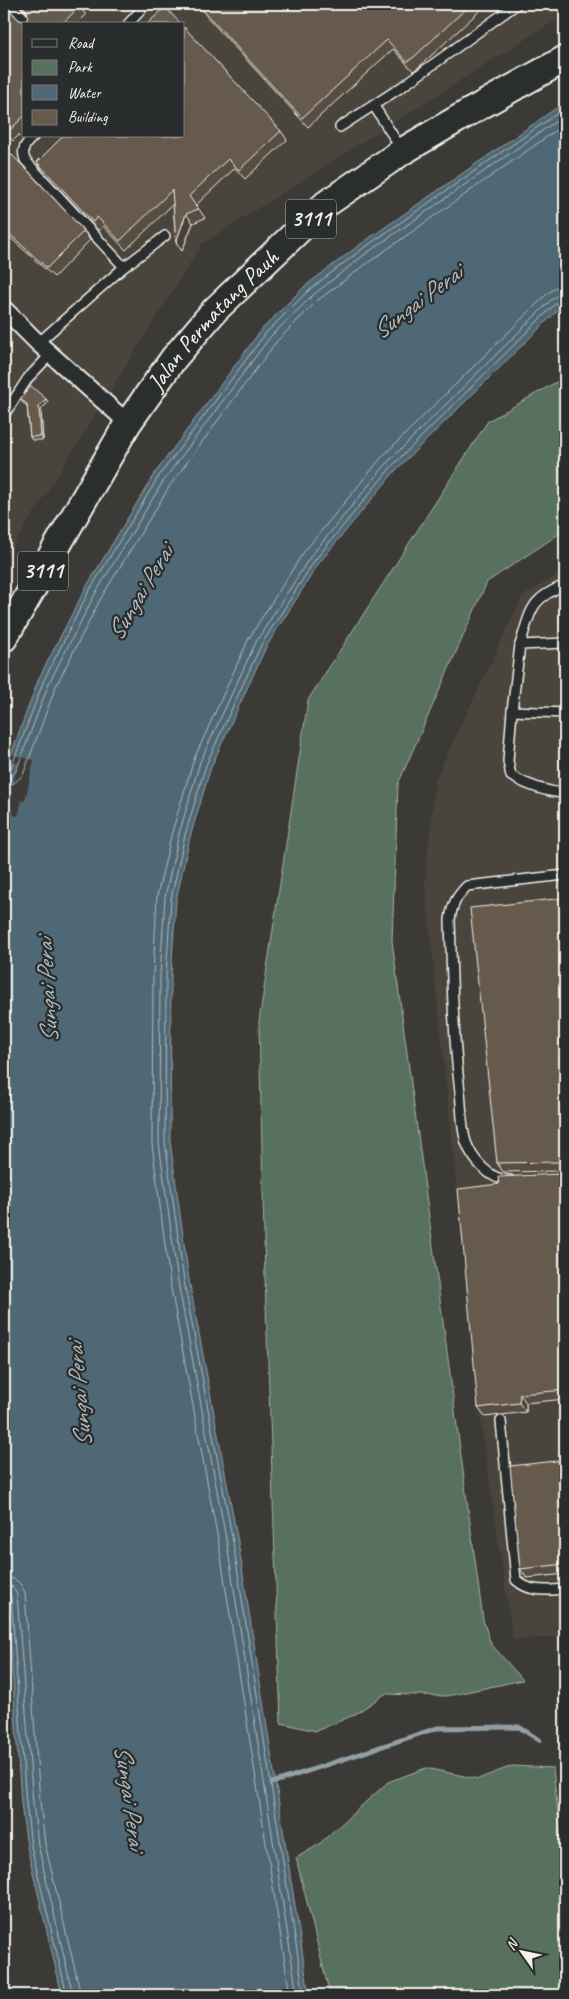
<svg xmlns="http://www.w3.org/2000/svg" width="569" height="1999" viewBox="0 0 569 1999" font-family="Caveat,sans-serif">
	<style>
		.built { fill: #49443e; fill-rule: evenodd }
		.green { fill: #58715e; stroke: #a6b1a3 }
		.water { fill: #506875; stroke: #929fa3 }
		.pier { fill: #3c3a37 }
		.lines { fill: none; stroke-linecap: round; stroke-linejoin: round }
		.shore { stroke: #b2baba; stroke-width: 1 }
		.stream { stroke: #929fa3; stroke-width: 5 }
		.service-casing { stroke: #f4f1e8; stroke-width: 12 }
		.minor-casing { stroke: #f4f1e8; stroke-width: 20 }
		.primary-casing { stroke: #f4f1e8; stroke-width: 30 }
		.service { stroke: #2a2d2e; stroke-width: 9 }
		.minor { stroke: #2a2d2e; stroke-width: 16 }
		.primary { stroke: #2a2d2e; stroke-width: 26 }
		.wall { fill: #584d42; stroke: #f4f1e8 }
		.shaded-wall { fill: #473f36; stroke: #f4f1e8 }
		.building { fill: #665a4d; stroke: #f4f1e8 }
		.labels { text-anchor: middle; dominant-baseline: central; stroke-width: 4.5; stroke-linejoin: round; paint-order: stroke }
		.shield { fill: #2a2d2e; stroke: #b7b6b0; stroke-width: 1 }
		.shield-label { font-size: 22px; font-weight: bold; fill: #f4f1e8 }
		.street-label { font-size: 24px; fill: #f4f1e8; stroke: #2a2d2e }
		.water-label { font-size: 25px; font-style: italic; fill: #b2baba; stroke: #2a2d2e }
	</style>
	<rect width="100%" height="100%" fill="#3c3a37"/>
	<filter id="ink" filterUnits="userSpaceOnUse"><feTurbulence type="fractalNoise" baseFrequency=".02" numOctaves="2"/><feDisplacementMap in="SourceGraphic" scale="10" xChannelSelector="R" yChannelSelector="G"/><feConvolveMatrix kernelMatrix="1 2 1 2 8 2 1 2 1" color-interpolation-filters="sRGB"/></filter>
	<g filter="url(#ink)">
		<g class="built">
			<path d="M4 4H565V14L202 244 4 561ZM24 24H184V136H24Z"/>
			<path d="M565 570V1636L513 1640 479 1409 472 1333 425 882 435 780 522 597Z"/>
		</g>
		<g class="green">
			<path d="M565 377V530L487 582 398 784 392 941 483 1620 491 1644 523 1680 447 1696 385 1694 354 1715 316 1731 281 1723 265 1279 259 1021 308 700 488 421Z"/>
			<path d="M512 1766 553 1768 565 1878V1995H330L296 1858 318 1845 388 1782 426 1768 478 1779Z"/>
		</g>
		<path class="water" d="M565 102V303L396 470 319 563 266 647 211 767 190 837 176 900 171 975 170 1141 189 1280 238 1542 309 1995H62L27 1847 21 1804 12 1666 4 1569V773L39 678 85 589 155 473 262 329 305 286 358 246Z"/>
		<path class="pier" d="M10 754 34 760 25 801 22 800 18 816 13 815 14 811 7 809 11 790 4 788V783L13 785 18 763 8 760Z"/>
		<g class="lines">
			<g class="shore">
				<path d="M4 772 8 771 11 768 44 680 89 591 159 476 266 333 309 290 361 250 565 108"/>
				<path d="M4 778 11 777 16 771 49 683 95 594 164 480 270 337 313 295 364 255 565 115"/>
				<path d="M4 785 14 783 23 775 56 686 101 598 171 484 276 342 318 300 369 262 565 124"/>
				<path d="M4 1577C15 1577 22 1583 25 1594L40 1802 45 1844 81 1995"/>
				<path d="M4 1584 13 1587 17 1595 33 1803 38 1845 73 1995"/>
				<path d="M4 1591 9 1592 11 1596 26 1803 31 1846 67 1995"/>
				<path d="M290 1995 219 1545 170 1283 152 1144 153 974 157 896 172 832 194 759 249 638 303 553 382 457 546 295 556 287 565 286"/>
				<path d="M297 1995 227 1544 178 1282 159 1143 160 975 165 897 179 834 200 762 256 642 310 557 388 462 551 300 559 294 565 293"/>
				<path d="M304 1995 233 1542 184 1281 165 1142 166 975 171 899 185 835 206 765 261 645 315 560 392 466 555 304 565 300"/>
			</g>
			<path class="stream" d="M272 1783 437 1728 519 1727 539 1740"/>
			<defs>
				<g id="service">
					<path d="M11 4 29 24"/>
					<path d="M128 24 141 10 144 4"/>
					<path d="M374 106 402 150"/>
					<path d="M340 127 403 86 517 4"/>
					<path d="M34 136C25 144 21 149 25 160L124 267"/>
					<path d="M38 343 124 267 165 236"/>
					<path d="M4 415 28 378 51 354"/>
					<path d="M520 645C531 611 529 599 565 585"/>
					<path d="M512 711 520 645 565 643"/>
					<path d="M565 713 512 711 508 761 511 776C529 786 545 792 565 793"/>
					<path d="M510 1180C490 1181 472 1159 466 1142 461 1127 462 1108 460 1092 453 1035 452 978 450 920 452 905 456 897 467 886L565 875"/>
					<path d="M501 1421 516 1580C530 1593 547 1590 565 1589"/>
				</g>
				<path id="minor" d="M4 309 38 343 128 423"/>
				<g id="primary">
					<path id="s1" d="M4 638 128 423 174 358 215 310 326 204 403 151 473 110 565 59"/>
				</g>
			</defs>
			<use href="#service" class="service-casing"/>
			<use href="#minor" class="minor-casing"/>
			<use href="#primary" class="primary-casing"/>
			<use href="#service" class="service"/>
			<use href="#minor" class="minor"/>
			<use href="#primary" class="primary"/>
		</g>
		<g class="wall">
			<path d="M4 4H6V6L19 20 24 21 27 20 28 13 19 4H77L86 15 77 24H24V130L13 141 4 132Z"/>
			<path d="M206 4H487L420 66 413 71 393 49 308 127 207 17 201 8Z"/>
			<path d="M281 131 287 140 245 179 235 168 196 205 205 218 193 223 182 251 176 242 173 204 126 250 103 226 99 231 43 171 37 162Z"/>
			<path d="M4 158 84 231 90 240 54 277 4 232Z"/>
			<path d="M20 399H46L48 402 41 410 43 440H32L30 437 27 406 23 403Z"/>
			<path d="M565 898V1399L526 1403V1412L485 1417 478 1408 499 1184 559 1174 562 1171 503 1172 497 1163Z"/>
			<path d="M565 1460V1574L527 1578 520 1569Z"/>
		</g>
		<g class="shaded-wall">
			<path d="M186 214 193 223 182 251 176 242Z"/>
			<path d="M46 399 48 402 41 410 43 440 41 436 39 407Z"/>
			<path d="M520 1394 526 1403V1412L519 1403Z"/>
		</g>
		<g class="building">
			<path d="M4 4 19 20 24 21 27 20 28 12 21 4H77L80 6 62 24H24V116L7 133 4 130Z"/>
			<path d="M206 4H471L414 57 407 62 387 40 302 118 201 8Z"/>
			<path d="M165 7 181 24H147Z"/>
			<path d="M184 27 281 131 239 170 228 159 189 196 198 209 186 214 176 242 172 190 120 241 97 217 93 222 37 162 63 136H184Z"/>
			<path d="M12 155 28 171 84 231 47 268 4 229V158Z"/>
			<path d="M31 386 46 399 39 407 41 436 30 437 27 404 20 399Z"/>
			<path d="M565 898V1390L520 1394 519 1403 478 1408 458 1189 499 1184 498 1177 559 1174 565 1168 564 1164 558 1162 497 1163 470 908Z"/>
			<path d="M565 1460V1564L520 1569 510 1466Z"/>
		</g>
	</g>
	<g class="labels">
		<g class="shield">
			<rect x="286" y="199.5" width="50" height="39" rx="4"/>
			<rect x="18" y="551.5" width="50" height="39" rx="4"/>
		</g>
		<g class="shield-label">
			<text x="311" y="219">3111</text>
			<text x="43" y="571">3111</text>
		</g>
		<g class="street-label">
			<text stroke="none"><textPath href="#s1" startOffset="382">Jalan Permatang Pauh</textPath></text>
		</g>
		<g class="water-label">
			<text transform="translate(417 302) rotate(-37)">Sungai Perai</text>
			<text transform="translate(140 593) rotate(-59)">Sungai Perai</text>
			<text transform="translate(47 991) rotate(-93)">Sungai Perai</text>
			<text transform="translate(79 1395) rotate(-95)">Sungai Perai</text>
			<text transform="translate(130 1797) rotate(82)">Sungai Perai</text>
		</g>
	</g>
	<rect width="569" height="1999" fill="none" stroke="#2a2d2e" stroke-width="20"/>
	<rect x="10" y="10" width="549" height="1979" fill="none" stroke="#f4f1e8" stroke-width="2" filter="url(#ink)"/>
	<rect x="22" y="22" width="162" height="115" fill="#2a2d2e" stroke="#7b7b78"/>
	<rect x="32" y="39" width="25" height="8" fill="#2a2d2e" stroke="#7b7b78"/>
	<text x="68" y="48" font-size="15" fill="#f4f1e8">Road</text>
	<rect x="32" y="60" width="25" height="15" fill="#58715e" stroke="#7b7b78"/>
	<text x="68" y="72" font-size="15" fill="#f4f1e8">Park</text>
	<rect x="32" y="85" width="25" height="15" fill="#506875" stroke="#7b7b78"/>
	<text x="68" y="98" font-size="15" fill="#f4f1e8">Water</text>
	<rect x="32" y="110" width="25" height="15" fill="#665a4d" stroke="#7b7b78"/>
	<text x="68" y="122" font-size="15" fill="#f4f1e8">Building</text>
	<g transform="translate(522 1952) rotate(303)" stroke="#2a2d2e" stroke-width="4" paint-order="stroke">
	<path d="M0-4L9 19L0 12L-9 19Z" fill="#f4f1e8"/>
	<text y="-8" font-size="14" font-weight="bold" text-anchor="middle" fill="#f4f1e8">N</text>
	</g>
</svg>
